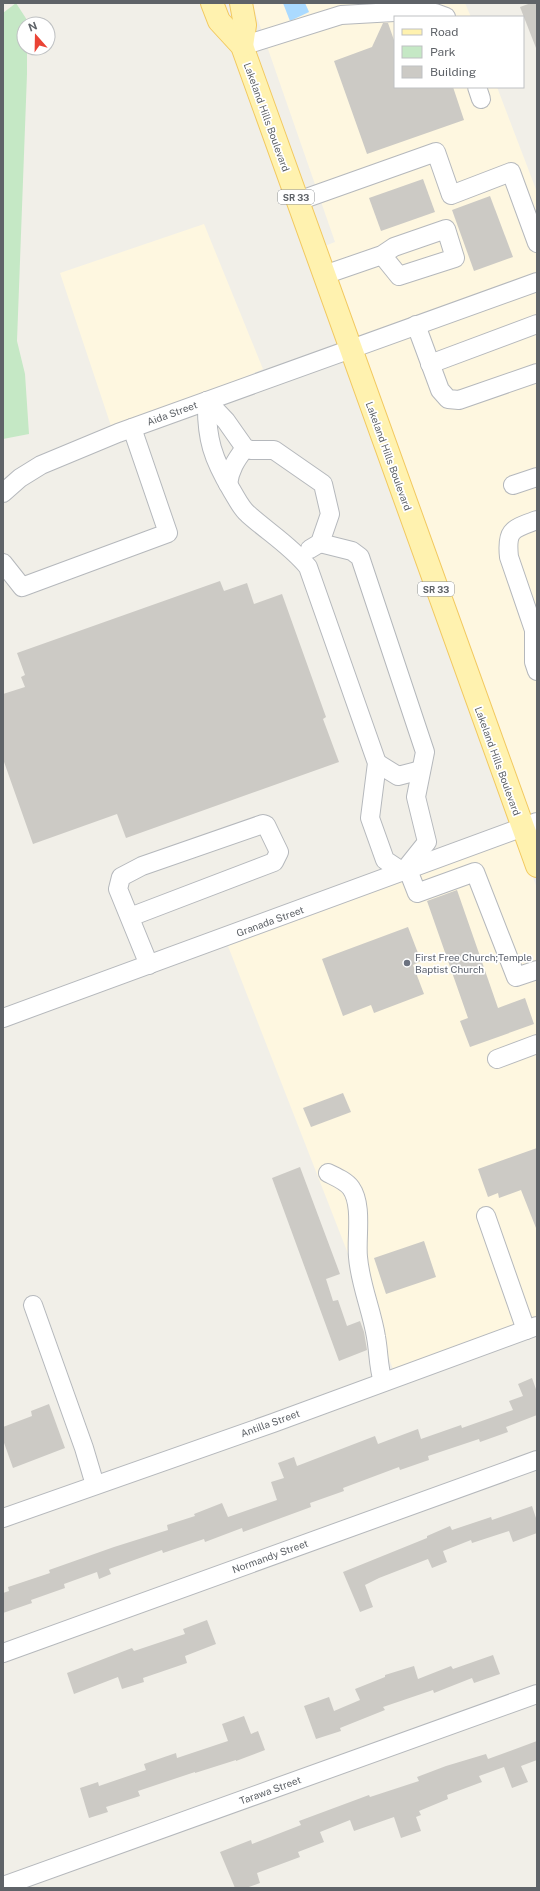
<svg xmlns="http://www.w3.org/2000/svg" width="540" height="1891" viewBox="0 0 540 1891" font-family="'Public Sans',sans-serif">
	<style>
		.commercial { fill: #fef7e0 }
		.green { fill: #c5e8c5 }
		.water { fill: #aadaff }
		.building { fill: #cccac5 }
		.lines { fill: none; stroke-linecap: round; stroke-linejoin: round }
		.minor-casing { stroke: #b5b8bc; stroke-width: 20 }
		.major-casing { stroke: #f2c960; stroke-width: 24 }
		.minor { stroke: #fff; stroke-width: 18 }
		.major { stroke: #fff2af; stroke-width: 22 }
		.worship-dot { fill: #6b7280; stroke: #fff; stroke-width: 1.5 }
		.labels { text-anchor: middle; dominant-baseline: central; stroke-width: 3.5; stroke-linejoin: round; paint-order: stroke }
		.shield { fill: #fff; stroke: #8f9295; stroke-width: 1 }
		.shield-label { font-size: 9px; font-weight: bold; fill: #5f6368 }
		.street-label { font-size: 10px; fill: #5f6368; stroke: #fff }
		.worship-label { font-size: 10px; fill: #5b616d; stroke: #fff; text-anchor: start }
	</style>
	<rect width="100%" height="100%" fill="#f1efe8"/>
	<g class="commercial">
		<path d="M252 3H283L290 21 309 12 305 3H465L471 17H395V87H497L537 192V813L527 817 322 247 335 242Z"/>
		<path d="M204 224 263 369 236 381 111 426 60 273Z"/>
		<path d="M518 839 537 888V1317L393 1369 228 946Z"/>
	</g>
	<path class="green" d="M16 3 27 20V24H24V48H27V74L17 341 25 374 29 434 3 439V13Z"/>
	<path class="water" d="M283 3H305L309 12 290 21Z"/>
	<g class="building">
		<path d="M531 3H537V48H536L520 7Z"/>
		<path d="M383 23H388L395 43V87H453L464 120 367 154 334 61 372 47Z"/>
		<path d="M423 179 435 212 381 231 369 198Z"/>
		<path d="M490 196 513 257 474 271 452 210Z"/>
		<path d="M220 581 224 591 247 583 254 604 282 594 326 717 323 719 339 762 126 838 117 814 33 844 3 759V694L25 687 21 677 25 675 17 653Z"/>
		<path d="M457 890 498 1008 525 998 534 1024 470 1047 460 1021 468 1018 427 901Z"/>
		<path d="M408 927 421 961 413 965 424 994 374 1013 371 1005 343 1016 322 959Z"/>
		<path d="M343 1093 351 1112 311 1127 303 1108Z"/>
		<path d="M537 1148V1228H536L521 1190 499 1198 498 1193 488 1197 478 1169Z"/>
		<path d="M300 1167 340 1274 326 1279 333 1301 338 1300 347 1326 360 1321 364 1332 367 1350 339 1361 272 1178Z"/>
		<path d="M424 1241 436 1277 386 1294 374 1258Z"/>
		<path d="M532 1378 537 1392V1415L506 1427 508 1432 480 1442 479 1439 428 1456 429 1460 400 1470 399 1467 343 1488 344 1491 310 1503 311 1507 243 1532 242 1528 205 1542 204 1539 163 1553 162 1550 109 1569 111 1574 99 1579 97 1572 64 1584 65 1588 31 1600 32 1603 3 1613V1593L9 1591 8 1587 50 1573 49 1570 114 1547 168 1530 167 1525 195 1516 194 1514 222 1503 228 1517 277 1500 271 1482 284 1478 278 1463 294 1457 297 1466 375 1436 378 1444 418 1429 421 1439 461 1425 462 1428 513 1410 509 1401 523 1396 518 1384Z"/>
		<path d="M49 1404 65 1448 13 1468 3 1440V1427L32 1416 31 1411Z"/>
		<path d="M532 1506 537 1521V1533L513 1542 509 1531 472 1543 471 1540 443 1551 447 1562 432 1568 428 1559 379 1578 365 1585 373 1607 360 1612 343 1572 427 1538V1536L450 1526 452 1530 491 1517 492 1520Z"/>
		<path d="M207 1620 216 1644 185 1656 187 1663 143 1678 144 1682 122 1689 118 1677 74 1694 67 1673 132 1648 134 1651 185 1634 183 1629Z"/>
		<path d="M493 1655 500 1674 474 1683 472 1678 434 1693 433 1690 383 1707 385 1710 340 1728 341 1731 316 1739 304 1706 329 1697 334 1711 360 1700 355 1689 385 1677V1675L414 1666 418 1679 451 1666 453 1669Z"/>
		<path d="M244 1716 251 1734 258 1731 265 1750 236 1761V1760L195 1773V1772L138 1791 140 1796 106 1807 108 1812 89 1818 80 1788 98 1782 99 1786 146 1770 144 1764 176 1753 177 1758 228 1741 222 1724Z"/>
		<path d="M537 1741V1760L521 1766 528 1782 512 1788 504 1767 479 1776 482 1782 447 1795 448 1799 419 1811 421 1815 416 1817 421 1831 401 1838 394 1817 354 1831 350 1820 320 1832 324 1842 298 1852 300 1857 257 1873 260 1883 246 1888H235L220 1852 251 1840 252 1844 301 1825 299 1821 369 1795 370 1797 419 1781 417 1777 446 1766 486 1754 488 1759Z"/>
	</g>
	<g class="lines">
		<defs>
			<g id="minor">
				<path d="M242 46 341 15 412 11 435 13 446 17"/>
				<path d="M477 87 481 99"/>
				<path d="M298 201 436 152 451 195 511 172 537 243"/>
				<path d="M324 275 382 255 394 247 446 229 455 258 399 276 382 255"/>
				<path d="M416 325 440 390 448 399 459 400 537 373"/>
				<path d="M430 364 537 324"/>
				<path d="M207 401C206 439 213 459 232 491 237 499 241 508 248 514 268 532 291 546 308 567L377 763 370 818 385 860 403 872 427 842 416 797 425 752 360 557 352 551 320 543"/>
				<path d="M207 401 226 421 245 448 251 450H274L323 484 330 514 320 543 310 549"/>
				<path d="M228 484C230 469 236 460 245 448"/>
				<path d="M513 485 537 477"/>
				<path d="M3 493 20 478 41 465 118 433 537 282"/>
				<path d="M537 520C513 529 506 529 509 557L534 630V662L537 671"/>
				<path d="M3 563 22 587 168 533 132 428"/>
				<path d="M377 763 398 776 421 770"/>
				<path d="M408 870 417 893 475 872 516 977 537 970"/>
				<path d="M130 917 274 862 279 852 266 825 263 824 142 866 121 877 118 889 149 965"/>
				<path d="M3 1018 537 822"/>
				<path d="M497 1059 537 1044"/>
				<path d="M328 1173C336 1177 346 1181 351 1188 363 1205 356 1238 358 1257 360 1284 372 1311 376 1337 379 1353 378 1366 383 1382"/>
				<path d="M486 1216 526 1330"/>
				<path d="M33 1305 84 1448 95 1485"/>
				<path d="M3 1518 273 1423 537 1326"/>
				<path d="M3 1653 537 1460"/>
				<path d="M3 1886 537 1694"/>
			</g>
			<g id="major">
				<path d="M212 3 219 21 242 46 537 866"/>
				<path d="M241 3 245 25 242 46"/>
			</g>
		</defs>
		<use href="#minor" class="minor-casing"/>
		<use href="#major" class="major-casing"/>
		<use href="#minor" class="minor"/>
		<use href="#major" class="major"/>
	</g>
	<circle class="worship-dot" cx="407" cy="963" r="4"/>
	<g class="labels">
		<g class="shield">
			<rect x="278" y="190" width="36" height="14" rx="3"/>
			<rect x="418" y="582" width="36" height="14" rx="3"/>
		</g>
		<g class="shield-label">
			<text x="296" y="197">SR 33</text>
			<text x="436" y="589">SR 33</text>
		</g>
		<g class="street-label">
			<text transform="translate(267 117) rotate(70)">Lakeland Hills Boulevard</text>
			<text transform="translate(172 413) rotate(-20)">Aida Street</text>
			<text transform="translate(389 456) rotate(70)">Lakeland Hills Boulevard</text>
			<text transform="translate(498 761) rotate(70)">Lakeland Hills Boulevard</text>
			<text transform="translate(270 921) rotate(-20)">Granada Street</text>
			<text transform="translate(270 1423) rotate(-20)">Antilla Street</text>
			<text transform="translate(270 1556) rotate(-20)">Normandy Street</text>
			<text transform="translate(270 1790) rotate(-20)">Tarawa Street</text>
		</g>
		<g class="worship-label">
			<text x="415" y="957">First Free Church;Temple<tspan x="415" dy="12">Baptist Church</tspan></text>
		</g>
	</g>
	<rect width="540" height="1891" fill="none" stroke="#5f6368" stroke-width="8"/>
	<rect x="394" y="16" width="130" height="72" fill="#ffffff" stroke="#bfc1c3"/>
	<rect x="402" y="29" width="20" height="6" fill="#fff2af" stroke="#bfc1c3"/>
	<text x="430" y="36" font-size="12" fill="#5f6368">Road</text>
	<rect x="402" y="46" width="20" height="12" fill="#c5e8c5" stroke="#bfc1c3"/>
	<text x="430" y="56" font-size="12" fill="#5f6368">Park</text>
	<rect x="402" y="66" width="20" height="12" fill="#cccac5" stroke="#bfc1c3"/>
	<text x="430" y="76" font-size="12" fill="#5f6368">Building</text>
	<g transform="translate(36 36) rotate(340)"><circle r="19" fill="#ffffff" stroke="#bfc1c3"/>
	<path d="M0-3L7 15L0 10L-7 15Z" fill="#ea4335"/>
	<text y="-6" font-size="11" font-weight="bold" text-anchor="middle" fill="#5f6368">N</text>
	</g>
</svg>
